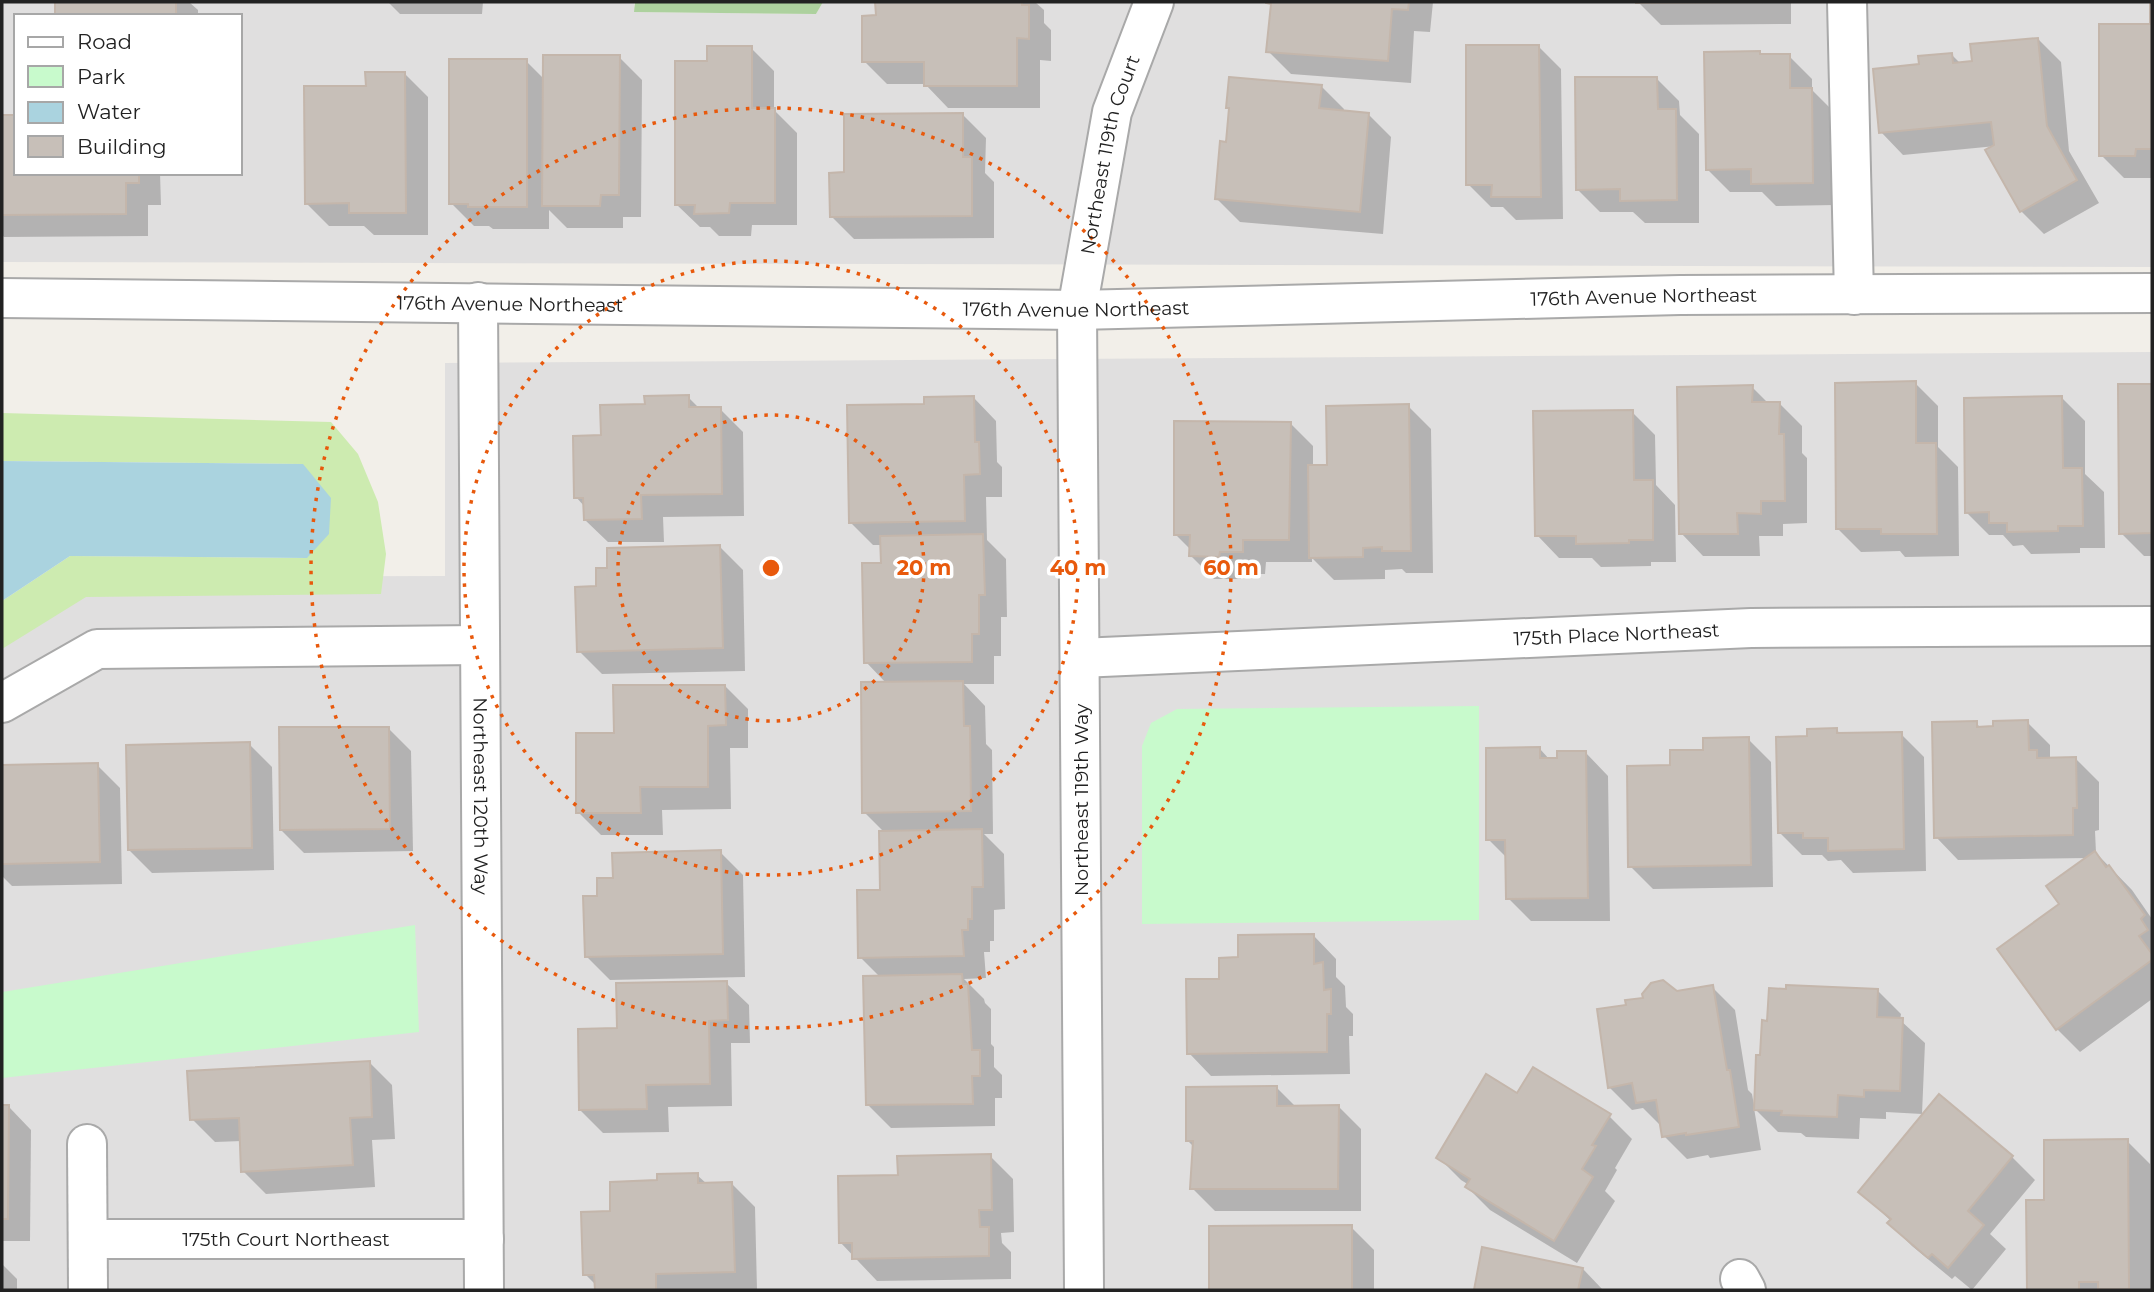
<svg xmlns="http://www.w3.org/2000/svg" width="2154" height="1292" viewBox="0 0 2154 1292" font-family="Montserrat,sans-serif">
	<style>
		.residential { fill: #e0dfdf; fill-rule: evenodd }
		.grass { fill: #cdebb0 }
		.forest { fill: #add19e }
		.park { fill: #c8facc }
		.water { fill: #aad3df }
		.shadow { fill: #0003 }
		.building { fill: #c7bfb8; stroke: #c4b6ab; stroke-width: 2 }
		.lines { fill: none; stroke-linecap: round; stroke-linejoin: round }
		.minor-casing { stroke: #a9a9a9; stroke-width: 42 }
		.minor { stroke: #fff; stroke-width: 38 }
		.ring { fill: none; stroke: #e8590c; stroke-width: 3.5; stroke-dasharray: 3.5 7 }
		.labels { text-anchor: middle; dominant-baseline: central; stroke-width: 7; stroke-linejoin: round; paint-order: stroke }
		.street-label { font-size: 19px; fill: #222; stroke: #fff }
		.centre { fill: #e8590c; stroke: #fff; stroke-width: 3.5 }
		.ring-label { font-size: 21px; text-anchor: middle; font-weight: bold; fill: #e8590c; stroke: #fff; stroke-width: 7; stroke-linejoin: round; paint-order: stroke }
	</style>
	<rect width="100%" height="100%" fill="#f2efe9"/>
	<g class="residential">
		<path d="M2 2H634L635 12 816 14 823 2H2152V267L2 262ZM16 16H240V173H16Z"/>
		<path d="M2152 352V1290H2V627L78 577 445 576V363Z"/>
	</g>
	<path class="grass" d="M2 413 331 422 358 454 378 502 386 554 381 594 86 597 2 649V601L70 556 307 558 303 464 2 461Z"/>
	<path class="forest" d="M635 2H823L816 14 634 12Z"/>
	<g class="park">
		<path d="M1479 706V920L1142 924V746L1151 723 1177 709Z"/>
		<path d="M415 925 419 1032 2 1078V992Z"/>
	</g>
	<path class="water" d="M2 461 303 464 331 498 329 534 307 558 70 556 2 601Z"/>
	<g class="shadow">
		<path d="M57 2H189L198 10V16H57Z"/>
		<path d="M388 2H483L482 14H400Z"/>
		<path d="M877 2H1035L1044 10V23L1051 30V61L1040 60V108H948L925 84H887L864 61 877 17Z"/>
		<path d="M1268 2H1433L1430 32 1414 31 1411 83 1291 74 1268 51 1272 7Z"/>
		<path d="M1638 2H1791V24L1661 25Z"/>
		<path d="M2152 6V178H2124L2101 155 2151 26Z"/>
		<path d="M2038 39 2061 62 2069 151 2099 203 2044 234 2021 211 1996 146 1903 155 1881 132 1921 66 1952 55 1961 64 1974 63Z"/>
		<path d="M1538 46 1561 69 1563 219 1516 220 1503 207H1491L1468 184Z"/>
		<path d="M751 48 774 71V110L797 133V225H752L751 236H719L710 227H700L677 205 709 63Z"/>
		<path d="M1759 53 1762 56H1789L1812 79V90L1835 113V205L1776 206 1762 192H1730L1707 169Z"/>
		<path d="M619 57 642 80 641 217H623V228H567L549 210V229H493L489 226H474L451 203 526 61 545 80Z"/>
		<path d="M405 74 428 97V235H374L364 226H329L306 203 367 88Z"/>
		<path d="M1656 78 1679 101 1680 115 1699 134V223H1645L1633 212H1600L1577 189Z"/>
		<path d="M1321 86 1344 109 1343 112 1368 114 1391 137 1383 234 1240 222 1217 199 1228 143 1231 110 1228 107Z"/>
		<path d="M963 115 986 138 985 173 994 182V238L854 239 831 216 846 174Z"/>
		<path d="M2 117H16V173H160L161 205H148V236L4 237 2 235Z"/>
		<path d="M1915 383 1938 406V447L1958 467 1959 556 1905 557 1900 551 1861 552 1838 529Z"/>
		<path d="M2119 386H2152V556H2144L2121 533Z"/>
		<path d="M1752 387 1769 404 1779 403 1802 426V453L1807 458V523L1783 524V536H1759L1760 556H1703L1681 533Z"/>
		<path d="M688 397 700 409H720L743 432 744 516 663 517 664 542H608L585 520V507L576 497 603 437 646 406Z"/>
		<path d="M974 398 996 421 997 462 1002 467V497H986L987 540 1006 559 1007 617H1001V656H994V684H964L985 706 986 744 992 750 993 834H984L1004 854 1005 909 994 910V941H990V952H984L986 978 964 979 984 999 985 1003 991 1009V1044L994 1047V1067L1002 1075V1098H995V1126L891 1128 868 1105 880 977 860 957 882 891 885 833 864 812 887 684 866 662 883 565 882 545H873L850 522 926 406Z"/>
		<path d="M2062 398 2085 421V474L2104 492 2105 548H2080V553L2031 554 2023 545 2013 546 2003 535H1989L1966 512Z"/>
		<path d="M1408 406 1431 429 1433 573H1406L1402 569 1385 570V579L1334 580 1312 558V562H1266L1265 574H1242L1241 579H1214L1191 556V550L1175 534 1290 423 1313 446V466L1328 467Z"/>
		<path d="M1632 412 1655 435 1656 485 1675 505 1676 562H1651V566L1601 567 1592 558H1559L1537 535Z"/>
		<path d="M720 547 743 570 745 671 602 674 579 651 598 588Z"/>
		<path d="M725 686 748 709V748H730L731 809 662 810 663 835H601L578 812Z"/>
		<path d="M2027 722 2050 745V759H2076L2099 782V830L2095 831 2096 853 2132 890 2152 919V999L2080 1052 2057 1029 2062 904 2088 858 1958 860 1936 837 1976 723 1981 728Z"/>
		<path d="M388 728 411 751 413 851 304 853 281 830Z"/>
		<path d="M1837 730 1841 735 1901 734 1924 757 1926 871 1853 873 1841 860 1828 861 1822 855H1802L1779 832 1809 738Z"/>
		<path d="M1748 739 1771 762 1773 887 1653 889 1630 866 1672 766 1705 752Z"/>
		<path d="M249 744 272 767 274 870 152 873 129 850Z"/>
		<path d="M1540 749 1550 760 1586 753 1608 776 1610 921H1531L1508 898 1507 858 1488 839Z"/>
		<path d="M97 765 120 788 122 884 12 886 2 876V767Z"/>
		<path d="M720 852 743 875 745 977 610 980 587 957 599 897 615 880Z"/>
		<path d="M1314 936 1336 959V977L1345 986 1346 1007 1353 1014V1036H1349L1350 1074 1211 1076 1189 1053 1220 980 1240 959Z"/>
		<path d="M726 983 749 1005 750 1043H731L732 1106 668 1107 669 1132 603 1133 580 1110 619 1030Z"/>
		<path d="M1712 987 1735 1010 1748 1090 1752 1094 1754 1105 1878 991 1901 1014 1900 1020 1925 1043 1922 1114 1886 1112V1119L1860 1118 1859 1139 1806 1137 1801 1133 1778 1132 1754 1108 1761 1150 1710 1158 1708 1155 1687 1159 1664 1136 1660 1125 1643 1108 1632 1110 1609 1087 1628 1006 1676 993Z"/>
		<path d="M369 1062 392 1085 395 1139 372 1140 375 1187 266 1194 243 1171 242 1141 215 1142 192 1119Z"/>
		<path d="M1276 1087 1296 1107 1338 1106 1361 1129V1211H1215L1192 1188 1194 1147 1188 1141Z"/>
		<path d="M1518 1095 1609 1116 1632 1139 1615 1168 1617 1170 1605 1191 1615 1201 1577 1263 1490 1210 1467 1187 1469 1185 1461 1180 1438 1157Z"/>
		<path d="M1939 1097 2012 1157 2035 1180 1990 1234 2006 1249 1972 1290 1955 1276 1952 1279 1912 1246 1889 1223 1891 1221 1860 1192Z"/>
		<path d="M2 1107H9L31 1130 30 1241H2Z"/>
		<path d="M2127 1141 2150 1164 2151 1290H2029L2028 1202H2046Z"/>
		<path d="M990 1156 1013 1179 1014 1232 1001 1233 1002 1243 1011 1252V1279L877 1281 841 1243 900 1176Z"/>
		<path d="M697 1175 707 1184H732L755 1207 757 1290H597V1286L585 1274 612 1212 659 1182Z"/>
		<path d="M1351 1227 1374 1250V1290H1211V1228Z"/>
		<path d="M1484 1249 1583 1269 1603 1290H1475Z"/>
		<path d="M2 1264 17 1279V1290H2Z"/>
	</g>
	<g class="building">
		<rect x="55" y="2" width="121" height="14"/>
		<path d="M875 2H1022V5H1029V39L1017 38V86H924V62H862V16L876 15Z"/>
		<path d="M1266 2H1409L1408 10 1392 9 1388 61 1266 52 1271 4 1266 3Z"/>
		<path d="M1636 2H1769L1636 3Z"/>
		<path d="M2150 4H2152V149H2136L2135 156H2099V24H2150Z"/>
		<path d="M2038 38 2047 126 2077 180 2020 212 1985 150 1994 145 1991 122 1879 133 1873 69 1919 64 1918 56 1952 53 1953 63 1972 61 1970 44Z"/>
		<path d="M1466 45H1539L1541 197H1491L1492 185H1466Z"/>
		<path d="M707 46H752V108H775V203H730L729 213 694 214 695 205H675V61H707Z"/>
		<path d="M1760 51V54H1790V88H1812L1813 183 1751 184V169L1706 170 1704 52Z"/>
		<path d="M543 55H620L619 195H601L600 206H542Z"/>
		<path d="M449 59H527V207H468V204H449Z"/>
		<path d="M365 72H405L406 213H349V203L305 204 304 86H366Z"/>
		<path d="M1229 77 1322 85 1319 108 1369 113 1360 212 1215 199 1220 141 1226 142 1229 108H1226Z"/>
		<path d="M1575 77H1657L1658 109H1676L1677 200 1620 201V189L1576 190Z"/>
		<path d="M963 113V157H972V216L830 217 829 173 844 172V114Z"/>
		<path d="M2 115H16V173H139V183H126V214L2 215Z"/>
		<path d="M1916 381V443H1936L1937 534H1881V529H1836L1835 383Z"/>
		<path d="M2118 384H2152V533L2119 534Z"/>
		<path d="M1753 385 1752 402H1780L1779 434H1784L1785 501H1761V514L1737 513 1738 534H1679L1677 387Z"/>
		<path d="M689 395V407H721L722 494 641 495 642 519 584 520 583 498H574L573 436 601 435 600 405 645 404 644 396Z"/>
		<path d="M974 396 975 442H979L980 474 964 475 965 521 849 523 847 405 924 404V397Z"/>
		<path d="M2062 396 2063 468H2082L2083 526H2058V531L2007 532V523H1989V512L1965 513 1964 398Z"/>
		<path d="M1409 404 1411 551H1382V547L1363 548V557L1309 558 1308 465H1327L1326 406Z"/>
		<path d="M1633 410 1634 480H1653V540H1629V543L1576 544V536H1535L1533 411Z"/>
		<path d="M1174 421 1291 422 1289 540H1243V552H1220L1219 557 1189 556 1190 535H1174Z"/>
		<path d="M983 534 985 595H979V634H972V662L864 663 862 563H881L880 536Z"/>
		<path d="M720 545 723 648 577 652 575 587 596 586V568H607V548Z"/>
		<path d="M963 681 964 726H970L971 811 862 813 861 682Z"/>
		<path d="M613 685H725L726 725 708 726V787H640L641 813H576V733H614Z"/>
		<path d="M2028 720 2029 750H2037V758L2076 757 2077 808H2073V835L1934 838 1932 722 1977 721V727L1993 726V721Z"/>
		<path d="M279 727H389L390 829 280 830Z"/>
		<path d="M1837 728V733L1902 732 1904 849 1828 851V838H1803V833H1778L1776 737 1807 736V729Z"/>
		<path d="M1749 737 1751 865 1628 867 1627 766 1670 765V750H1703V738Z"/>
		<path d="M250 742 252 848 128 850 126 745Z"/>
		<path d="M1540 747V758H1557V751H1586L1588 898 1506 899 1505 840H1486V748Z"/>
		<path d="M98 763 100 862 2 864V765Z"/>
		<path d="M982 829 983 887H972V919H968V930H962L964 956 858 958 857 890H880L879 831Z"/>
		<path d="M721 850 723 954 585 957 583 896H597V878H613L612 853Z"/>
		<path d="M2095 851 2106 867 2109 865 2145 915 2141 919 2148 930 2139 936 2152 954V960L2056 1030 1997 949 2059 904 2046 886Z"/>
		<path d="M1314 934V964L1323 962 1324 990 1331 989V1014H1327V1052L1187 1054 1186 979H1219V958L1238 957V935Z"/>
		<path d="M962 974 963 984H968L972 1050H980V1076H972L973 1104 866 1105 863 976Z"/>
		<path d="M1663 980 1677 991 1713 985 1727 1070H1730L1739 1127 1686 1135V1133L1662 1137 1656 1100 1636 1103 1632 1083 1608 1088 1597 1009 1626 1005 1625 1000 1643 998 1642 994 1651 983Z"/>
		<path d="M727 981 728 1020 709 1021 710 1084 646 1085 647 1109 579 1110 578 1029 617 1028 616 983Z"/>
		<path d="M1786 985 1878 989 1877 1017 1903 1018 1900 1091 1864 1090V1097L1838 1095 1837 1117 1781 1115 1782 1111 1754 1110 1756 1055H1760L1762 1020 1767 1021 1769 988 1786 989Z"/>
		<path d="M370 1061 372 1117 350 1118 353 1165 241 1172 239 1118 190 1120 187 1071Z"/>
		<path d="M1533 1067 1611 1114 1592 1145 1596 1146 1582 1169 1593 1177 1554 1241 1465 1187 1470 1179 1436 1158 1486 1074 1517 1093Z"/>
		<path d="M1277 1086V1106L1339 1105 1338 1189H1190L1193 1141H1186V1087Z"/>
		<path d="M1939 1094 2013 1156 1968 1211 1984 1225 1948 1268 1932 1254 1928 1258 1887 1223 1891 1219 1858 1192Z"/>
		<path d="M2 1105H9L8 1219H2Z"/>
		<path d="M2128 1139 2129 1289H2098V1282H2079V1290H2027L2026 1200H2044V1140Z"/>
		<path d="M991 1154 992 1210H979L980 1227H989V1256L852 1259V1243H839L838 1176 898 1175 897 1156Z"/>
		<path d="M698 1173V1183L732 1182 735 1272 656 1274V1290H595L594 1275H583L581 1212 610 1211V1182L657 1180V1174Z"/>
		<path d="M1352 1225V1290H1209V1226Z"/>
		<path d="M1482 1247 1583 1268 1578 1290H1474Z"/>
	</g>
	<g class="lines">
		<defs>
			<g id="minor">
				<path d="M1847 2 1854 295"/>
				<path id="s1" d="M2 298 1077 310 1680 295 2152 293"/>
				<path id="s2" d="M478 302 484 1290"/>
				<path id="s3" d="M1080 658 1751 628 2152 626"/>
				<path d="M2 703 97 649 479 645"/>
				<path d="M87 1144 88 1290"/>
				<path id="s4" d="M88 1239H484"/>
				<path d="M1740 1279 1746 1290"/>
				<path id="s5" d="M1084 1290 1077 310 1112 112 1154 2"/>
			</g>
		</defs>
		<use href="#minor" class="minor-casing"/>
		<use href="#minor" class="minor"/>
	</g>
	<g class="ring">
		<circle cx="771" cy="568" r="153"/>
		<circle cx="771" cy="568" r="307"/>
		<circle cx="771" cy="568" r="460"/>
	</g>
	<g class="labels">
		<g class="street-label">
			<text stroke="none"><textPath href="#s5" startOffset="1139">Northeast 119th Court</textPath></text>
			<text stroke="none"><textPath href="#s1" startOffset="1642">176th Avenue Northeast</textPath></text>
			<text stroke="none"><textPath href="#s1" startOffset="508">176th Avenue Northeast</textPath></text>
			<text stroke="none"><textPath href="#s1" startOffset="1074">176th Avenue Northeast</textPath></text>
			<text stroke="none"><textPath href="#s3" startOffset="537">175th Place Northeast</textPath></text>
			<text stroke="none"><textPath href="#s2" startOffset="494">Northeast 120th Way</textPath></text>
			<text transform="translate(1081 800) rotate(-90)">Northeast 119th Way</text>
			<text stroke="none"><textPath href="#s4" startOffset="198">175th Court Northeast</textPath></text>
		</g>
	</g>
	<circle cx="771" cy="568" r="10" class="centre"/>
	<g class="ring-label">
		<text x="924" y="575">20 m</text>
		<text x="1078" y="575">40 m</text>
		<text x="1231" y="575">60 m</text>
	</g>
	<rect width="2154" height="1292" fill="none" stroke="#222222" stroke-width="7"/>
	<rect x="14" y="14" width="228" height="161" fill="#ffffff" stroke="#a7a7a7" stroke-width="2"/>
	<rect x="28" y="37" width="35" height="10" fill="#ffffff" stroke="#a7a7a7" stroke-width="2"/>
	<text x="77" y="49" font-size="21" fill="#222222">Road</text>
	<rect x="28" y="66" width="35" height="21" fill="#c8facc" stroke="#a7a7a7" stroke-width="2"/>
	<text x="77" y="84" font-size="21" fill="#222222">Park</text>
	<rect x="28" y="102" width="35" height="21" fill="#aad3df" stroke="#a7a7a7" stroke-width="2"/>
	<text x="77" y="119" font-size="21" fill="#222222">Water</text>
	<rect x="28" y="136" width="35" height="21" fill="#c7bfb8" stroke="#a7a7a7" stroke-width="2"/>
	<text x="77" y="154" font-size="21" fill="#222222">Building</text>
</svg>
